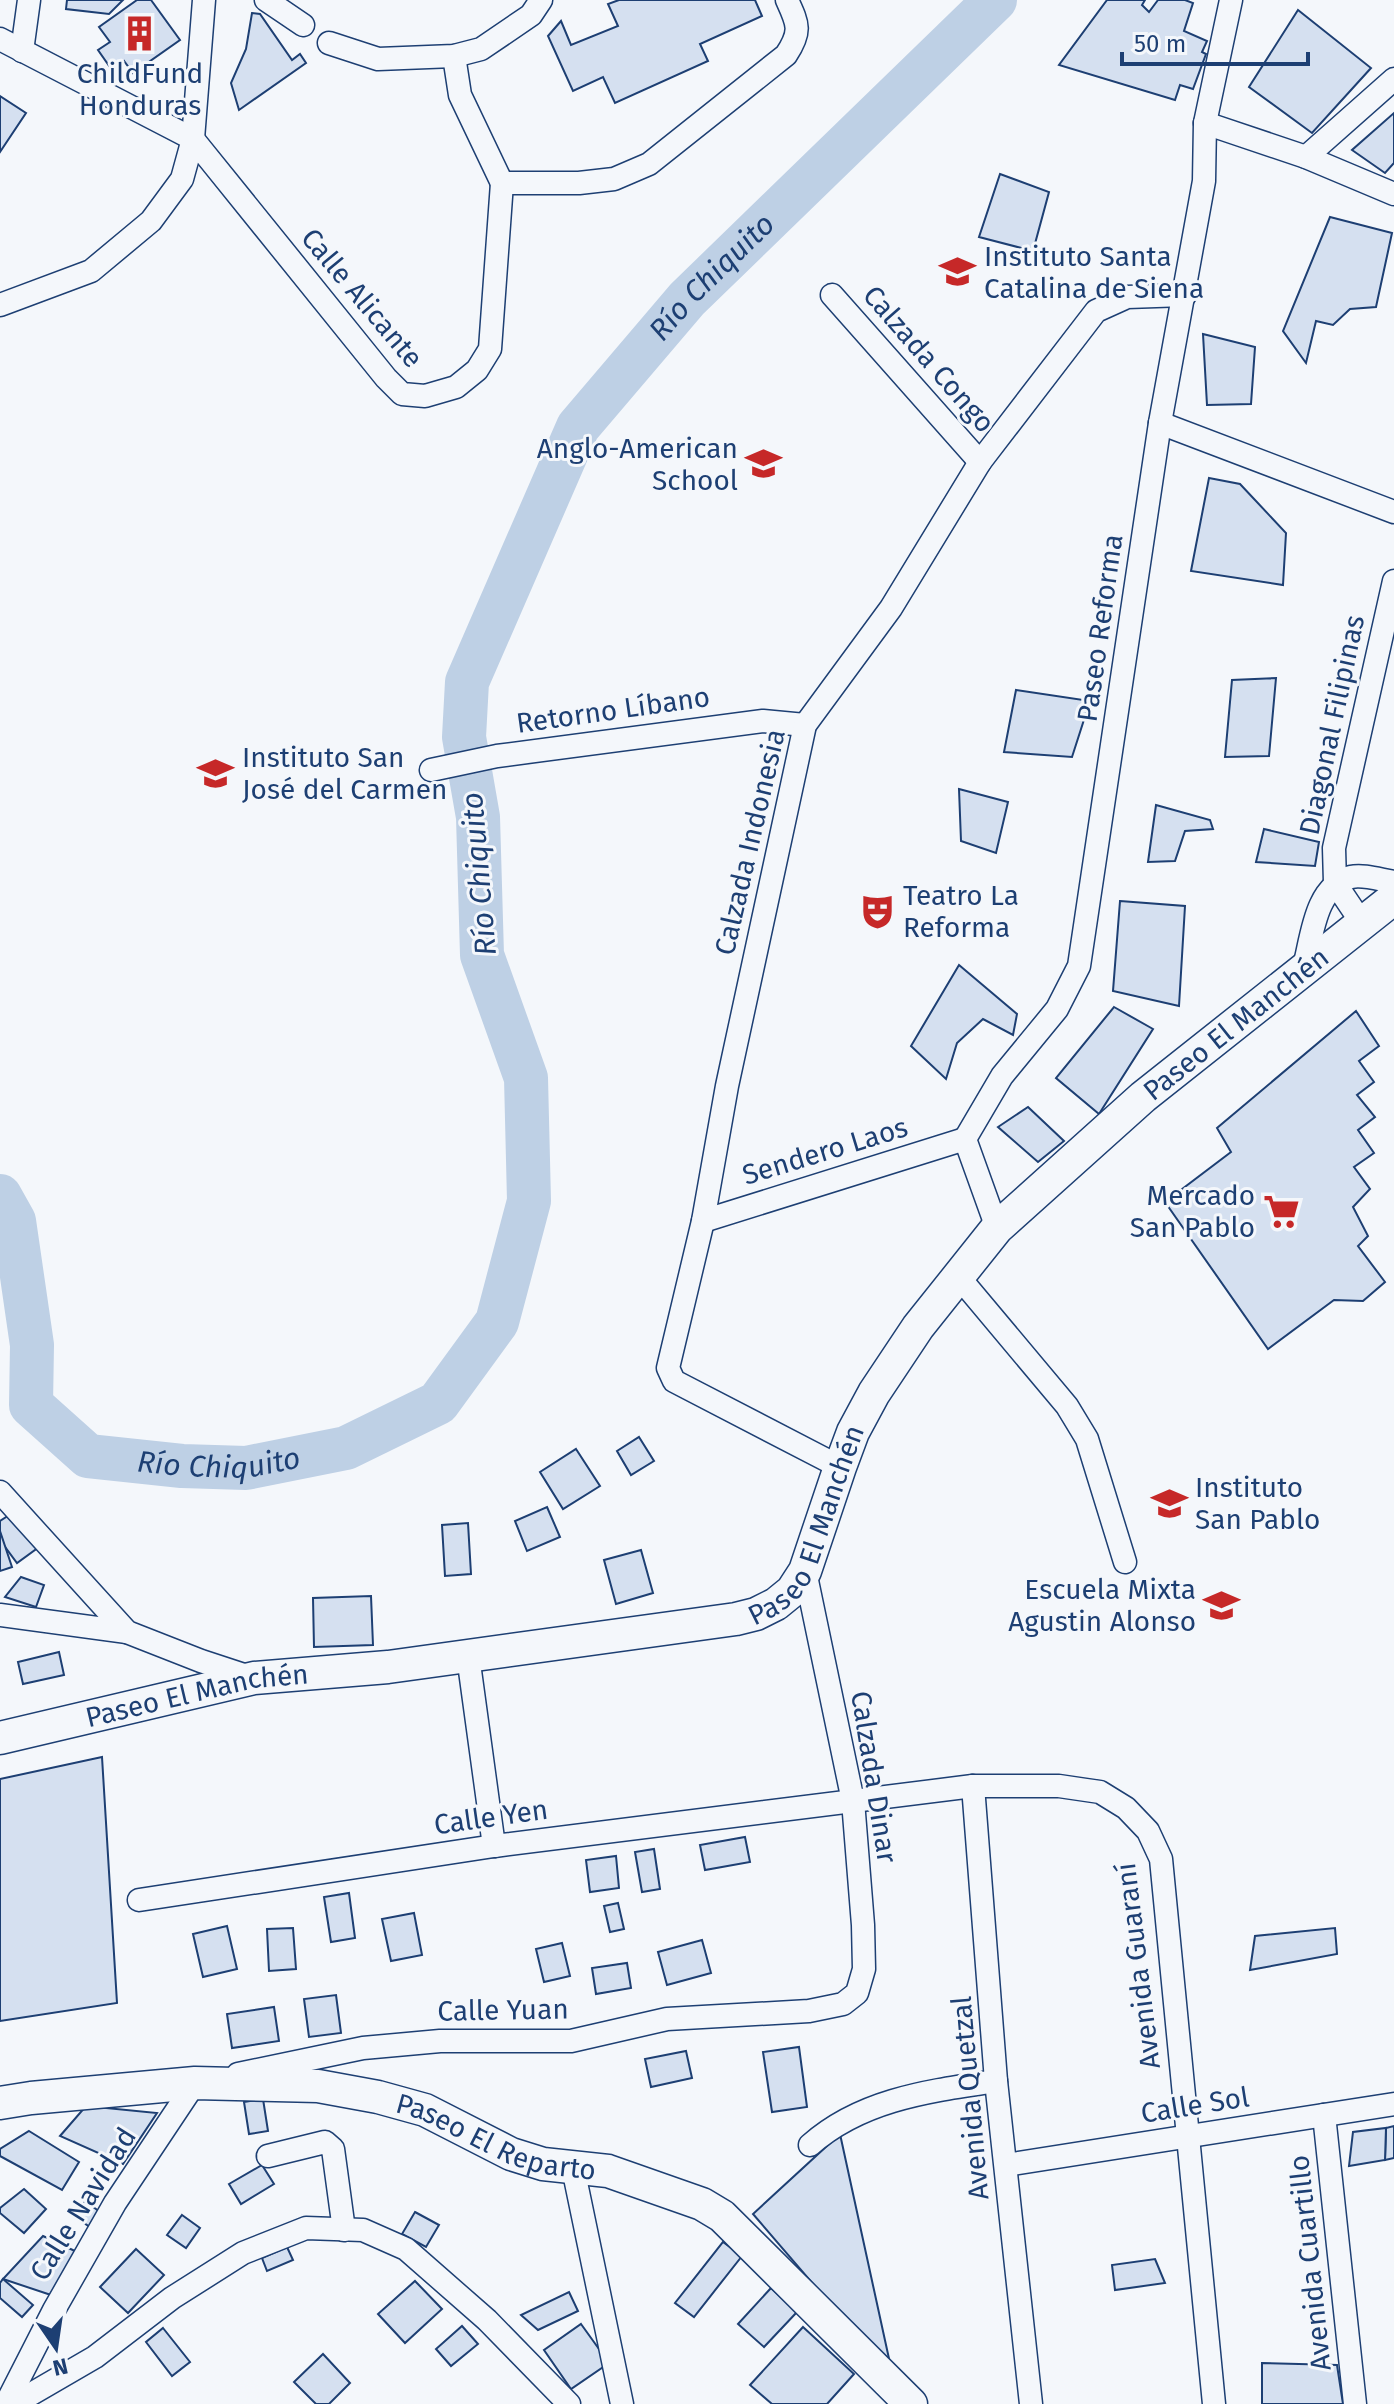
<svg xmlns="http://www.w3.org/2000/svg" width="1394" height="2404" viewBox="0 0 1394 2404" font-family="'Fira Sans',sans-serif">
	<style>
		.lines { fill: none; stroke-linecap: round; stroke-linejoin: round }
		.river { stroke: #bed0e5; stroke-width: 44 }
		.building { fill: #d5e0f0; stroke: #1d3f73; stroke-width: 2 }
		.street-casing { stroke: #1d3f73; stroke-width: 25 }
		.secondary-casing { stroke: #1d3f73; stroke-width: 35 }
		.street { stroke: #f4f7fb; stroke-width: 22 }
		.secondary { stroke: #f4f7fb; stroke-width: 32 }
		.labels { text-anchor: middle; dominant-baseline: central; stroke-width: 6; stroke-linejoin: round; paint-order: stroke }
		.poi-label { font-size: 28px; fill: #1d3f73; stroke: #f4f7fb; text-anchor: start }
		.street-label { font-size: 28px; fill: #1d3f73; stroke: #f4f7fb }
		.water-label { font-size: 30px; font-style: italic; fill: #1d3f73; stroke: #f4f7fb }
	</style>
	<rect width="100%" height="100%" fill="#f4f7fb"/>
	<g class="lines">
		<path class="river" id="s1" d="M0 1196 14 1221 32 1345 31 1405 88 1456 182 1466 246 1468 346 1448 438 1403 497 1322 529 1201 526 1078 482 955 478 817 464 737 467 682 578 427 687 299 995 0"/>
	</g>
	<g class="building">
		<path d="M67 0H123L109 14 66 9Z"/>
		<path d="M137 0H151L180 40 133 73 124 61 112 70 98 50 110 42 99 27Z"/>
		<path d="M619 0H755L762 16 700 44 708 61 615 103 603 77 573 91 548 36 561 21 571 45 618 26 608 4Z"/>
		<path d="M1107 0H1145L1142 5 1149 12 1158 0H1185L1193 3 1184 31 1207 41 1202 52 1206 54 1193 89 1180 85 1175 100 1059 65Z"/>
		<path d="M1298 10 1371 68 1312 133 1249 87Z"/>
		<path d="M252 13 260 14 292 60 300 54 306 63 239 110 231 83 246 49Z"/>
		<path d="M0 96 26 113 0 152Z"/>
		<path d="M1394 113V163L1385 173 1352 150Z"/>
		<path d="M1000 174 1049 192 1033 251 979 237Z"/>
		<path d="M1330 217 1392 233 1376 307 1350 309 1333 325 1316 321 1306 363 1283 331Z"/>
		<path d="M1203 334 1255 347 1251 404 1207 405Z"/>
		<path d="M1209 478 1240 484 1286 533 1283 585 1191 571Z"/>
		<path d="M1276 678 1269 756 1225 757 1232 680Z"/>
		<path d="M1016 690 1090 701 1072 757 1004 752Z"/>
		<path d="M959 789 1008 802 996 853 961 841Z"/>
		<path d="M1156 805 1210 820 1213 829 1185 831 1175 861 1148 862Z"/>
		<path d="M1264 829 1319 842 1315 866 1256 862Z"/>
		<path d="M1120 901 1185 906 1179 1006 1113 991Z"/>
		<path d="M959 965 1017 1014 1013 1035 983 1019 957 1043 946 1079 911 1046Z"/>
		<path d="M1114 1007 1153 1029 1099 1114 1056 1078Z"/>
		<path d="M1356 1011 1379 1046 1359 1061 1374 1082 1357 1095 1375 1117 1358 1130 1374 1153 1354 1167 1370 1189 1353 1207 1368 1236 1358 1246 1385 1282 1363 1301 1334 1300 1268 1349 1165 1202 1231 1152 1217 1128Z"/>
		<path d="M1028 1107 1064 1141 1038 1162 998 1127Z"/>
		<path d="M639 1437 654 1461 631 1475 617 1451Z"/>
		<path d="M576 1449 600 1486 563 1509 540 1472Z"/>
		<path d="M547 1507 560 1537 527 1551 515 1521Z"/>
		<path d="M14 1512 39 1547 17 1563 0 1540V1521Z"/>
		<path d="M468 1523 471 1574 445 1576 442 1525Z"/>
		<path d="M0 1531 12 1567 0 1571Z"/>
		<path d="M641 1550 653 1593 616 1604 604 1560Z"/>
		<path d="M21 1577 44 1585 36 1607 5 1597Z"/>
		<path d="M371 1596 373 1645 314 1647 313 1598Z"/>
		<path d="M59 1652 64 1675 23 1684 18 1662Z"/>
		<path d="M102 1757 117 2003 0 2021V1779Z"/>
		<path d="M745 1837 750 1862 705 1870 700 1845Z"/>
		<path d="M654 1849 660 1889 642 1892 635 1852Z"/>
		<path d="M616 1856 619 1888 590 1892 586 1860Z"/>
		<path d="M349 1893 355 1938 331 1942 324 1897Z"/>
		<path d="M618 1903 624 1929 610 1932 604 1906Z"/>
		<path d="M414 1913 422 1955 391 1961 382 1919Z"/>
		<path d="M227 1926 237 1969 203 1977 193 1934Z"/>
		<path d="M293 1928 296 1969 269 1971 267 1929Z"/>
		<path d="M1335 1928 1337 1954 1250 1970 1255 1936Z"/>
		<path d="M702 1940 711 1973 667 1985 658 1952Z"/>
		<path d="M562 1943 570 1976 544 1982 536 1949Z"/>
		<path d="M627 1963 631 1988 596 1994 592 1968Z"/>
		<path d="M336 1995 341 2033 309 2037 304 1999Z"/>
		<path d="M274 2007 279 2041 232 2048 227 2014Z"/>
		<path d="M799 2047 807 2107 772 2112 763 2052Z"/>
		<path d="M686 2051 692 2078 651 2087 645 2059Z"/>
		<path d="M263 2099 268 2131 249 2134 244 2102Z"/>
		<path d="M86 2106 157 2113 123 2164 60 2136Z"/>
		<path d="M1394 2126V2158L1385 2160 1386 2128Z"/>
		<path d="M1386 2128 1385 2160 1349 2166 1353 2132Z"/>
		<path d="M29 2131 79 2162 62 2190 0 2156V2149Z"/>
		<path d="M840 2134 893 2377 753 2214Z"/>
		<path d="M262 2165 274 2184 241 2204 229 2184Z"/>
		<path d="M24 2189 46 2209 24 2233 0 2213V2208Z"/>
		<path d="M85 2201 100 2212 90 2227 75 2217Z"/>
		<path d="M415 2212 439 2225 426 2247 402 2234Z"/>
		<path d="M182 2215 200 2228 186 2248 167 2235Z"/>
		<path d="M43 2236 77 2252 51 2295 3 2279Z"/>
		<path d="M723 2242 742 2256 694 2317 675 2303Z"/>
		<path d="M287 2247 293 2260 267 2271 262 2258Z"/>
		<path d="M136 2249 164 2275 128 2313 100 2287Z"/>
		<path d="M1155 2259 1165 2283 1115 2290 1112 2265Z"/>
		<path d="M3 2279 33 2305 22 2317 0 2298V2283Z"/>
		<path d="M415 2281 442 2309 405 2343 378 2314Z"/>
		<path d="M771 2288 797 2312 764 2347 738 2324Z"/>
		<path d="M569 2292 578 2311 538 2330 521 2315Z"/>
		<path d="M581 2324 609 2363 571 2389 544 2350Z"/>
		<path d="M462 2326 478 2344 451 2366 436 2349Z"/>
		<path d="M803 2327 854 2374 827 2404H772L750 2385Z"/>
		<path d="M163 2328 190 2362 172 2376 146 2342Z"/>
		<path d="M323 2354 350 2383 329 2404H316L294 2382Z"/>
		<path d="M1262 2363 1337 2365 1343 2404H1262Z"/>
	</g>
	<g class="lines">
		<defs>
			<g id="street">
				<path d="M266 0 303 25"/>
				<path d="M0 39 193 139 386 378 402 394 425 396 456 387 477 370 490 349 502 183H579L614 179 649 164 786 55C802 31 798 24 787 0"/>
				<path d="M329 43 378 59 454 56 481 49 531 15 541 0"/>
				<path d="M22 51 29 0"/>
				<path d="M454 56 460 95 502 183"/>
				<path d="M1205 123 1306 157 1394 194"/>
				<path d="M1306 157 1394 79"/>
				<path d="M832 295 980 462"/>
				<path d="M0 305 91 271 151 221 182 179 193 139 204 0"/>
				<path d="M1160 423 1394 512"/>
				<path d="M431 770 497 756 763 721 805 725"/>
				<path d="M1362 923 1335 883 1334 848 1394 581"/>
				<path d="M1304 967C1312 937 1315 886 1351 877 1363 874 1381 880 1394 882"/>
				<path d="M703 1221 965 1139"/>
				<path d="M997 1228 965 1139 1002 1076 1057 1009 1079 966 1160 423 1204 181 1205 123 1231 0"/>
				<path d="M958 1276 1067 1406 1087 1439 1125 1562"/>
				<path d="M840 1467 674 1381 668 1368 703 1221 727 1086 805 725 891 608 980 462 1096 311 1127 297 1185 295"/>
				<path d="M0 1492 127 1632 201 1661 253 1678"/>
				<path d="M0 1615 127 1632"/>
				<path d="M468 1656 494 1846"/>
				<path d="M973 1786 996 2081 1031 2404"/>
				<path d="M139 1900 494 1846 973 1786H1059L1100 1792 1126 1808 1148 1831 1161 1859 1214 2404"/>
				<path d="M238 2074 363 2048 440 2041H571L667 2019 809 2011 843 2004 857 1993 864 1969 863 1925 853 1801 805 1571"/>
				<path d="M1324 2115 1355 2404"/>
				<path d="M810 2145C862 2099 930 2091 996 2081"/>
				<path d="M268 2156 325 2142 333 2149 344 2230"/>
				<path d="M1006 2165 1394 2104"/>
				<path d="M573 2168 622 2404"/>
				<path d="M6 2404 54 2310 115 2203 195 2083 204 2081"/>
				<path d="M14 2404 95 2357 172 2298 243 2253 306 2228 363 2230 406 2249 487 2320 569 2404"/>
			</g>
			<g id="secondary">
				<path id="s2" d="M0 1738 254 1678 388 1667 736 1619 756 1614 776 1604 792 1591 805 1571 840 1467 853 1432 874 1393 918 1327 997 1228 1143 1097 1394 898"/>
				<path id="s3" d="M0 2103 31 2098 195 2083 318 2086 378 2097 425 2110 511 2154 543 2164 608 2171 702 2204 722 2216 911 2404"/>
			</g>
		</defs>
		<use href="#street" class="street-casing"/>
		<use href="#secondary" class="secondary-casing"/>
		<use href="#street" class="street"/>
		<use href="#secondary" class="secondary"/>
	</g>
	<defs>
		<symbol id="building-bare" viewBox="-9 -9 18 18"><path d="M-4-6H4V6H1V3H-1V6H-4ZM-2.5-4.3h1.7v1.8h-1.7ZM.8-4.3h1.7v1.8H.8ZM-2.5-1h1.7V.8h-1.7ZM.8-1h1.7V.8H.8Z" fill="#c62828" stroke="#f4f7fb" stroke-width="2.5" paint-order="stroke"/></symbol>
		<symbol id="school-bare" viewBox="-9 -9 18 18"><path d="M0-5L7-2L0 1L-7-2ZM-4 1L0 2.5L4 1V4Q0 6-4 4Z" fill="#c62828" stroke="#f4f7fb" stroke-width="2.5" paint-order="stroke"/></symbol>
		<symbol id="theatre-bare" viewBox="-9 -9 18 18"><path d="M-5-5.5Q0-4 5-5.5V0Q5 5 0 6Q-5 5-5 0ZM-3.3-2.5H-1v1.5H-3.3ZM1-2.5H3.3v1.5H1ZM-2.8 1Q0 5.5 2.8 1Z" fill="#c62828" stroke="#f4f7fb" stroke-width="2.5" paint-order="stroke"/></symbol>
		<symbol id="supermarket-bare" viewBox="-9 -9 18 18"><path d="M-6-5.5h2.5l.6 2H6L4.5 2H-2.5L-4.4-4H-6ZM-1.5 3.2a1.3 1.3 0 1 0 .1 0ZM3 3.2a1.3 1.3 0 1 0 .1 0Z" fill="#c62828" stroke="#f4f7fb" stroke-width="2.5" paint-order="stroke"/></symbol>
		<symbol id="university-bare" viewBox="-9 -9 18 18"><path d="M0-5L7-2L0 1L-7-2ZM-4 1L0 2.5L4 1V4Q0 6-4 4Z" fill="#c62828" stroke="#f4f7fb" stroke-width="2.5" paint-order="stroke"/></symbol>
	</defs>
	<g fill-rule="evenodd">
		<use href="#building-bare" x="114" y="8" width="51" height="51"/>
		<use href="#school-bare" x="932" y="246" width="51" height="51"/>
		<use href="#school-bare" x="738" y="438" width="51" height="51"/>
		<use href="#school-bare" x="190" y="748" width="51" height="51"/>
		<use href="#theatre-bare" x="852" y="886" width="51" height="51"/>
		<use href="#supermarket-bare" x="1256" y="1186" width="51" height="51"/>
		<use href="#school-bare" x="1144" y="1478" width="51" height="51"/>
		<use href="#university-bare" x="1196" y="1580" width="51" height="51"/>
	</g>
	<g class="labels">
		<g class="poi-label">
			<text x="140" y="73" text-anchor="middle">ChildFund<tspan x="140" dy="32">Honduras</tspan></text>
			<text x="984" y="256">Instituto Santa<tspan x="984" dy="32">Catalina de Siena</tspan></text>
			<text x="738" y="448" text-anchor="end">Anglo-American<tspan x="738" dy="32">School</tspan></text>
			<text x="242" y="757">Instituto San<tspan x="242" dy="32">José del Carmen</tspan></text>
			<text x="903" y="895">Teatro La<tspan x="903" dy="32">Reforma</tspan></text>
			<text x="1255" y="1195" text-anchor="end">Mercado<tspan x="1255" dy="32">San Pablo</tspan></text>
			<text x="1195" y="1487">Instituto<tspan x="1195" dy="32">San Pablo</tspan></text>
			<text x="1196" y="1589" text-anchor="end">Escuela Mixta<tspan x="1196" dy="32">Agustin Alonso</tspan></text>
		</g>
		<g class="street-label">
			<text transform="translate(362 298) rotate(50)">Calle Alicante</text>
			<text transform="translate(929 359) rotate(49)">Calzada Congo</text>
			<text transform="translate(1100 628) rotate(-82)">Paseo Reforma</text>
			<text transform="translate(613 710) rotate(-8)">Retorno Líbano</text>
			<text transform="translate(1332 725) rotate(-78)">Diagonal Filipinas</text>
			<text transform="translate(750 842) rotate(-77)">Calzada Indonesia</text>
			<text stroke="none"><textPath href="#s2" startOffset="1546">Paseo El Manchén</textPath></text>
			<text transform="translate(825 1151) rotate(-17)">Sendero Laos</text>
			<text stroke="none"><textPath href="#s2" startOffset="874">Paseo El Manchén</textPath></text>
			<text stroke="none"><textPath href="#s2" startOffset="202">Paseo El Manchén</textPath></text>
			<text transform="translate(874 1777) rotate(81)">Calzada Dinar</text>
			<text transform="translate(491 1817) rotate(-8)">Calle Yen</text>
			<text transform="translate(1138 1966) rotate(-97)">Avenida Guaraní</text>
			<text transform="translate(503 2010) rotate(-1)">Calle Yuan</text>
			<text transform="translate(970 2098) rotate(-95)">Avenida Quetzal</text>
			<text transform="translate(1195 2105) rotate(-9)">Calle Sol</text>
			<text stroke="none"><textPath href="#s3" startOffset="506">Paseo El Reparto</textPath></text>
			<text transform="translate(83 2204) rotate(-58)">Calle Navidad</text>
			<text transform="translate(1310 2263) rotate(-96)">Avenida Cuartillo</text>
		</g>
		<g class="water-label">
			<text stroke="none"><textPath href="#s1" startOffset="1886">Río Chiquito</textPath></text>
			<text transform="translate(479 874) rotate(-95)">Río Chiquito</text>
			<text stroke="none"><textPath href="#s1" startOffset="422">Río Chiquito</textPath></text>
		</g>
	</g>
	<g transform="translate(56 2348) rotate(167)" stroke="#f4f7fb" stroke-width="6" paint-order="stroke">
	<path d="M0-6L14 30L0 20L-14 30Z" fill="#1d3f73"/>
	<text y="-12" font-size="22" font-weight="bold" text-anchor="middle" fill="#1d3f73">N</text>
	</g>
	<path d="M1122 52v12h186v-12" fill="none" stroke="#1d3f73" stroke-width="4"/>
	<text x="1134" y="52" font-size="24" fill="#1d3f73" stroke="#f4f7fb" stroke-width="6" paint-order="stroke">50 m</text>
</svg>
